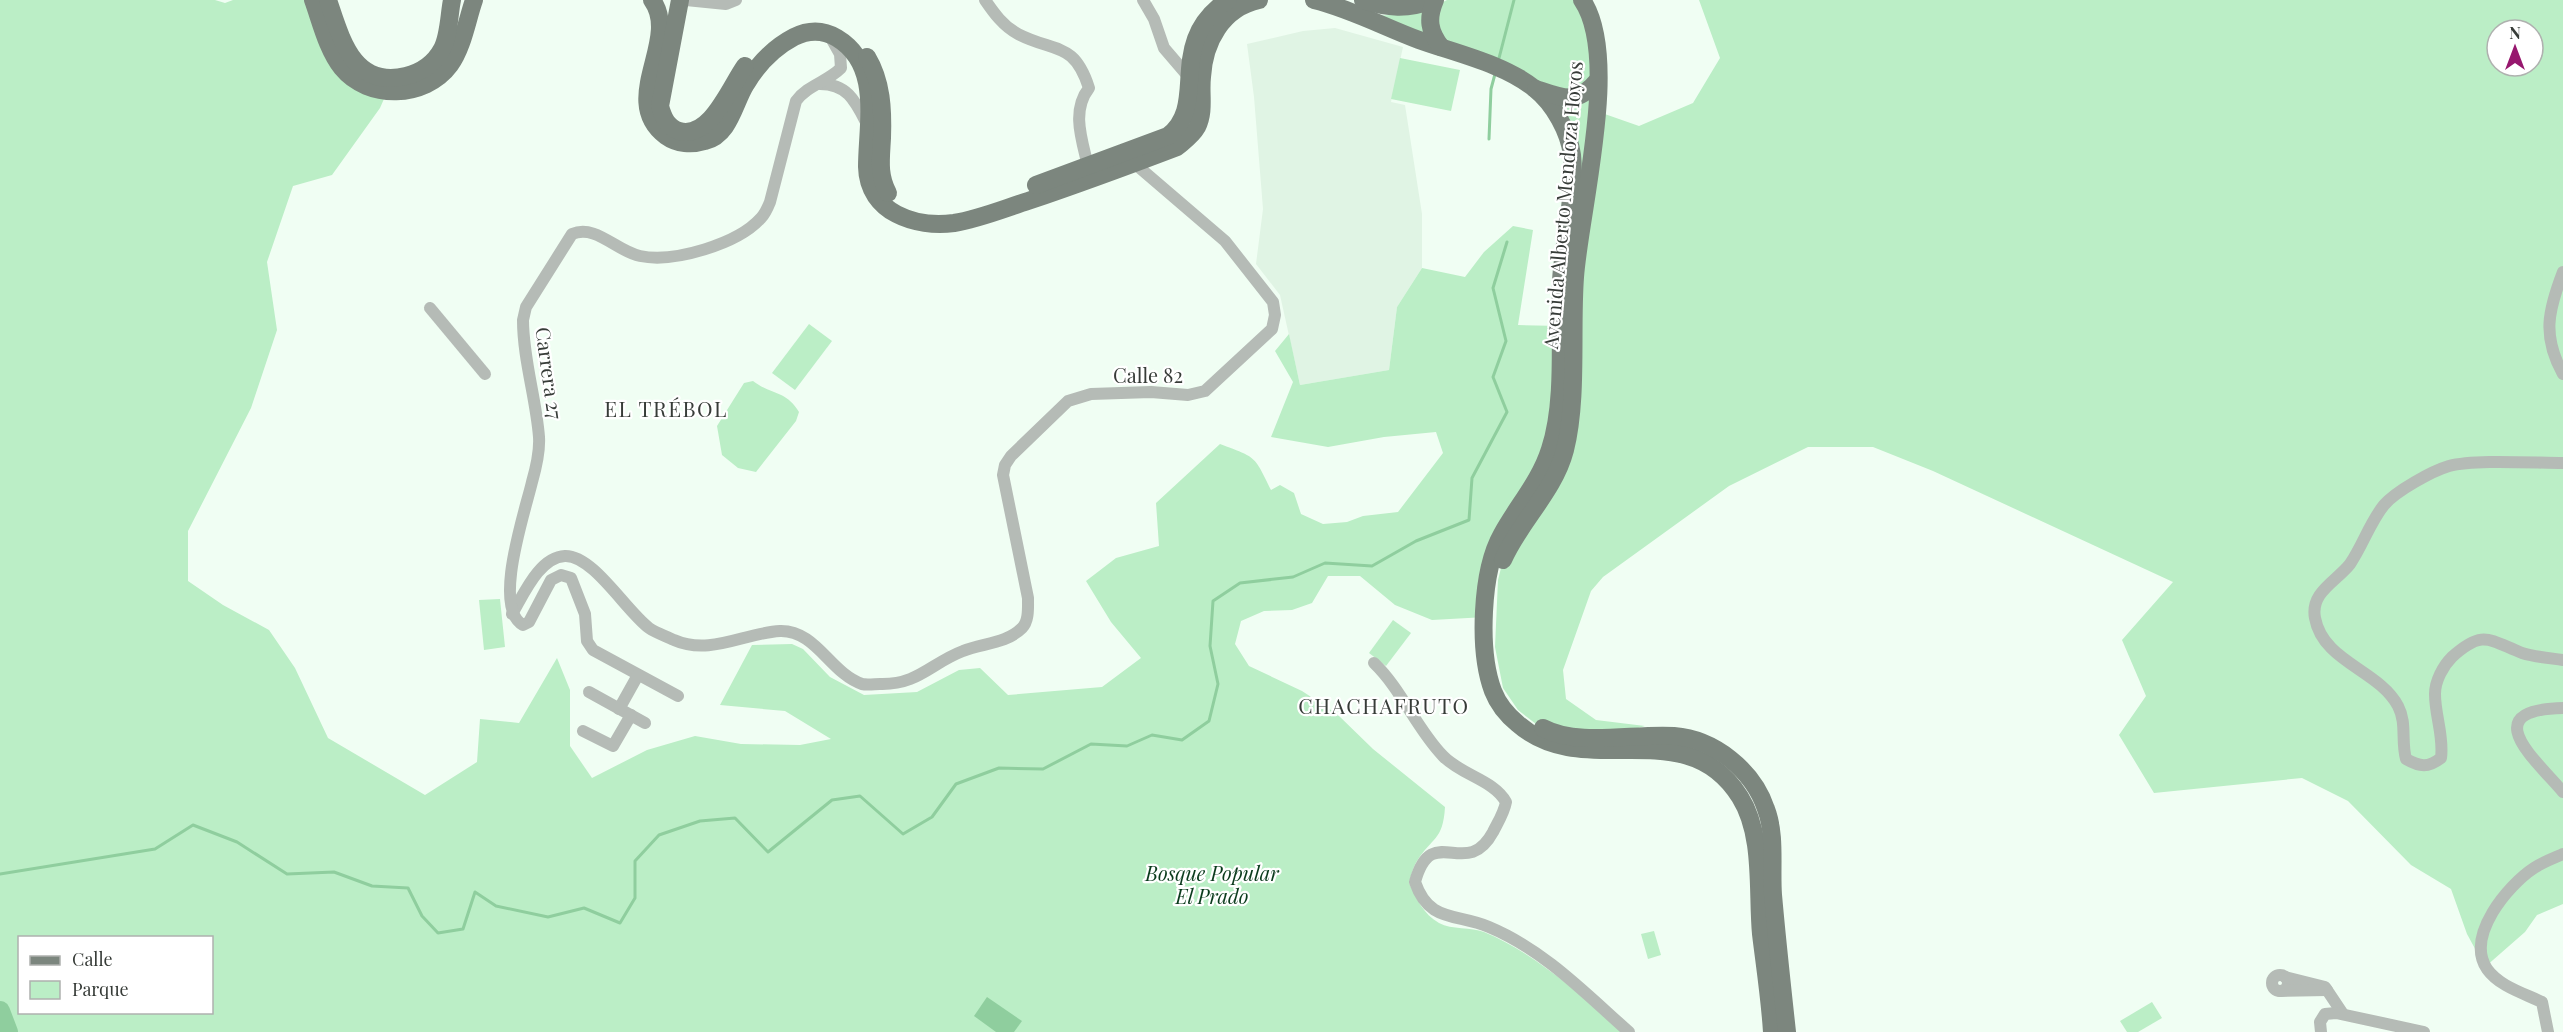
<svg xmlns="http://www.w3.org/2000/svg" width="2563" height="1032" viewBox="0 0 2563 1032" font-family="'Playfair Display',serif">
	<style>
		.built { fill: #e0f4e4 }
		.green { fill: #bbeec6; fill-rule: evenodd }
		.water { fill: #8fce9e }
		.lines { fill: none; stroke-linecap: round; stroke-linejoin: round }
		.stream { stroke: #8fce9e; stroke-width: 3 }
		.river { stroke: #8fce9e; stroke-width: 20 }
		.street { stroke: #b5bbb6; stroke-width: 12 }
		.primary { stroke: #7c867e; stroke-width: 18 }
		.labels { text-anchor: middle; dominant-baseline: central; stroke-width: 4.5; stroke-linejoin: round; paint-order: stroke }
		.street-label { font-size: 20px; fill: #373c38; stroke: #fff }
		.park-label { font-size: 20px; font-style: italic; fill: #0a3b1c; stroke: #fff }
		.neighbourhood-label { font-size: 21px; letter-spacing: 1.5px; fill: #373c38; stroke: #fff }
	</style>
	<rect width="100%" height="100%" fill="#f0fef3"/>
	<path class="built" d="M1335 28 1403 47 1391 102 1405 105 1422 214V268L1397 307 1389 370 1300 385 1280 295 1256 264 1263 209 1254 97 1247 44 1303 31Z"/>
	<g class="green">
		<path d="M0 0H215L225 3 233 0H313L387 92 380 108 332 175 293 186 267 262 277 330 251 408 188 531V581L223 605 269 630 295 668 328 738 425 795 477 762 480 719 519 723 557 658 570 690V746L592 778 647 750 695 736 741 744 800 745 831 739 785 711 720 705 752 645 792 644 803 649 830 677 864 695 917 692 959 670 980 668 1008 695 1102 687 1141 658 1111 622 1086 581 1116 558 1159 546 1156 503 1220 444C1257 458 1254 455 1271 490L1280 485 1294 493 1301 514 1323 524 1347 522 1363 516 1398 512 1443 453 1436 432 1384 437 1328 447 1271 437 1293 382 1275 351 1289 334 1300 385 1389 370 1397 307 1422 268 1465 277 1484 252 1513 226 1533 230 1518 325 1560 326 1551 447 1502 533 1486 617 1432 620 1395 605 1360 576H1328L1312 603 1292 610 1264 611 1241 621 1235 644 1249 666 1302 691 1337 714 1373 749 1445 807C1443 841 1432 837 1417 861 1413 867 1411 876 1409 883 1417 899 1423 914 1439 923 1452 930 1471 927 1484 932 1537 954 1581 996 1624 1032H0ZM20 938H212V1012H20Z"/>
		<path d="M1447 0H1575L1588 22 1591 83 1573 93 1559 91 1440 37 1433 20 1439 4Z"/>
		<path d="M1699 0H2563V904L2537 915 2525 932 2485 967 2467 934 2451 889 2411 865 2348 801 2302 778 2154 793 2119 735 2146 696 2122 640 2173 582 1933 471 1873 447H1808L1729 486 1603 577 1591 591 1563 670 1566 699 1596 720 1645 726 1607 737 1536 724 1518 710 1503 688 1495 647 1498 580 1503 560 1553 481 1575 278 1599 112 1639 126 1693 103 1720 58ZM2497 30H2533V66H2497Z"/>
		<path d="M1427 8 1429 38 1376 16 1403 14Z"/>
		<path d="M1400 58 1460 70 1451 111 1391 99Z"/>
		<path d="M1591 97 1586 157 1576 201 1553 101Z"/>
		<path d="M809 324 832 341 795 390 772 373Z"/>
		<path d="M753 381C771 395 786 390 799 412L796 421 756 472 738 468 722 455 717 426 744 383Z"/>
		<path d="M500 599 505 647 484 650 479 600Z"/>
		<path d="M1393 620 1411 633 1386 666 1369 653Z"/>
		<path d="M1654 931 1661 955 1648 959 1641 934Z"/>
		<path d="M2152 1002 2162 1018 2138 1032H2127L2120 1021Z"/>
	</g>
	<path class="water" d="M987 997 1022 1021 1014 1032H996L974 1016Z"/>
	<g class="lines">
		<g class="stream">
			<path d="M1498 62 1514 0"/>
			<path d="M1489 139 1491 89 1495 74"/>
			<path d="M0 874 155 849 193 825 237 842 287 874 334 872 372 886 408 888 422 916 438 933 463 929 475 892 496 906 548 917 584 908 620 923 635 898V861L659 835 700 821 735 818 768 852 832 800 860 796 903 834 932 817 956 784 999 768 1043 769 1091 744 1127 746 1152 735 1182 740 1209 721 1218 684 1210 646 1213 601 1240 583 1293 577 1325 563 1372 566 1416 541 1469 520 1472 478 1507 412 1493 377 1506 341 1493 288 1507 242"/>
		</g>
		<path class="river" d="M0 1011 8 1032"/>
		<g class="street">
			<path d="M686 0 726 4 736 0"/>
			<path d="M985 0C994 13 1003 26 1018 34 1055 53 1074 41 1089 88 1071 111 1082 140 1088 166"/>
			<path d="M1143 0 1154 19 1164 48 1188 76"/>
			<path d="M820 84C849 84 856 103 868 126"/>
			<path d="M2563 272C2548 311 2542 336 2563 374"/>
			<path d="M430 308 485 374"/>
			<path d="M2563 463C2534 463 2475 459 2449 466 2432 471 2396 491 2384 505 2370 522 2363 545 2350 564 2337 581 2310 592 2315 618 2323 662 2379 670 2398 706 2407 723 2401 741 2406 759 2420 767 2428 768 2441 758 2444 736 2435 716 2435 694 2435 681 2443 666 2452 657 2483 629 2489 640 2522 653 2535 657 2549 658 2563 660"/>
			<path d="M512 614C523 596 539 557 565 556 593 555 626 611 649 628 656 633 666 636 674 640 710 656 744 633 780 631 816 630 830 673 862 684 867 685 875 684 880 684 918 685 931 663 963 651 982 643 1006 644 1022 628 1029 621 1028 608 1028 598L1003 475 1005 465 1011 456 1068 401 1091 394 1151 392 1188 395 1205 391 1272 329 1275 315 1273 302 1225 241 1134 163"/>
			<path d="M1374 663C1402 690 1416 728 1443 756 1461 775 1494 780 1506 802 1504 813 1498 822 1493 832 1466 882 1432 820 1415 882 1429 923 1456 913 1489 927 1544 950 1585 993 1629 1032"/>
			<path d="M589 692 645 723"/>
			<path d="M678 696 593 650 587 641 585 614 571 578 561 575 551 580 529 622 523 625C492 608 525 512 532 482 536 468 540 452 539 437 536 398 523 359 523 320L526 307 572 234C596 224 616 251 640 256 674 263 738 244 761 218 765 214 768 207 770 202L796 101C808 85 827 82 841 68L840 54 831 38"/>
			<path d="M2563 708C2476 710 2534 758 2563 792"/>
			<path d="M619 709 638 675"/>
			<path d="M583 731 613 746 631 715"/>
			<circle cx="2280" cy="983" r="8"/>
			<path d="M2285 977 2325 987 2343 1014"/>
			<path d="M2280 991 2327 990"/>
			<path d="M2321 1032 2320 1022 2325 1014 2336 1013 2424 1032"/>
			<path d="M2548 1032 2542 1002C2523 993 2499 986 2487 969 2465 936 2508 885 2534 868 2543 862 2554 858 2563 854"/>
		</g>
		<g class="primary">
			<path d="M313 0C321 22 327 49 342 68 368 100 425 99 450 65 463 47 467 20 474 0"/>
			<path d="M328 0C341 38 353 89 406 76 422 72 434 64 442 49 449 36 449 15 452 0"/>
			<path d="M652 0C681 40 618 100 666 136 677 144 692 145 705 141 730 135 734 103 746 84 758 64 773 48 794 37 808 30 822 29 837 38 882 65 867 124 867 167 868 213 916 228 954 223 979 219 1003 209 1028 201 1078 184 1127 166 1177 147 1184 141 1192 136 1197 127 1205 111 1200 94 1202 77 1204 42 1222 8 1259 0"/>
			<path d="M680 0 660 106C663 117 667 127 679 131 710 140 730 87 745 66"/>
			<path d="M1314 0C1351 9 1384 27 1419 40 1455 53 1505 64 1535 89 1554 104 1569 132 1572 155 1576 192 1563 243 1561 281 1559 332 1566 401 1550 449 1540 481 1518 505 1502 534 1481 571 1478 651 1493 691 1498 704 1507 715 1518 724 1585 783 1686 710 1740 797 1764 835 1757 891 1761 934 1765 967 1770 999 1772 1032"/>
			<path d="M1363 0C1387 8 1408 10 1432 0"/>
			<path d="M1435 0C1427 19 1429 31 1441 47"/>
			<path d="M867 57C882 82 883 110 882 138 881 158 878 175 888 193"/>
			<path d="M1536 89C1565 99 1577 105 1598 80"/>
			<path d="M1036 185 1168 136C1210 104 1164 43 1228 0"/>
			<path d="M1503 560C1520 521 1554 492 1565 450 1578 398 1571 331 1575 277 1580 209 1621 57 1582 0"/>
			<path d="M1543 728C1578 747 1635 733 1674 736 1714 739 1753 770 1766 809 1776 835 1771 867 1773 895 1777 941 1782 986 1787 1032"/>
		</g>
	</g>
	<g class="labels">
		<g class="street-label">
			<text transform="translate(1562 205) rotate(-85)">Avenida Alberto Mendoza Hoyos</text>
			<text transform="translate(550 373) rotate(82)">Carrera 27</text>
			<text x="1148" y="374">Calle 82</text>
		</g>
		<g class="park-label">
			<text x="1212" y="872">Bosque Popular<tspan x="1212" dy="23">El Prado</tspan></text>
		</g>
		<g class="neighbourhood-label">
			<text x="666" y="408">EL TRÉBOL</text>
			<text x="1384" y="705">CHACHAFRUTO</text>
		</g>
	</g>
	<rect x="18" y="936" width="195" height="78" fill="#ffffff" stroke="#afb1af" stroke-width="1.5"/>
	<rect x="30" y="956" width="30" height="9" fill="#7c867e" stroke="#afb1af" stroke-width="1.5"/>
	<text x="72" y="966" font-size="18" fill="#373c38">Calle</text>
	<rect x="30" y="981" width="30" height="18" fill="#bbeec6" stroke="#afb1af" stroke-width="1.5"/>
	<text x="72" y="996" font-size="18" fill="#373c38">Parque</text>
	<g transform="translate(2515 48)"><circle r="28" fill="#ffffff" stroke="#afb1af" stroke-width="1.5"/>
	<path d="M0-4.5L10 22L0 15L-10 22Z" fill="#97176e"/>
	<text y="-9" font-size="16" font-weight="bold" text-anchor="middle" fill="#373c38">N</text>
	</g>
</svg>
